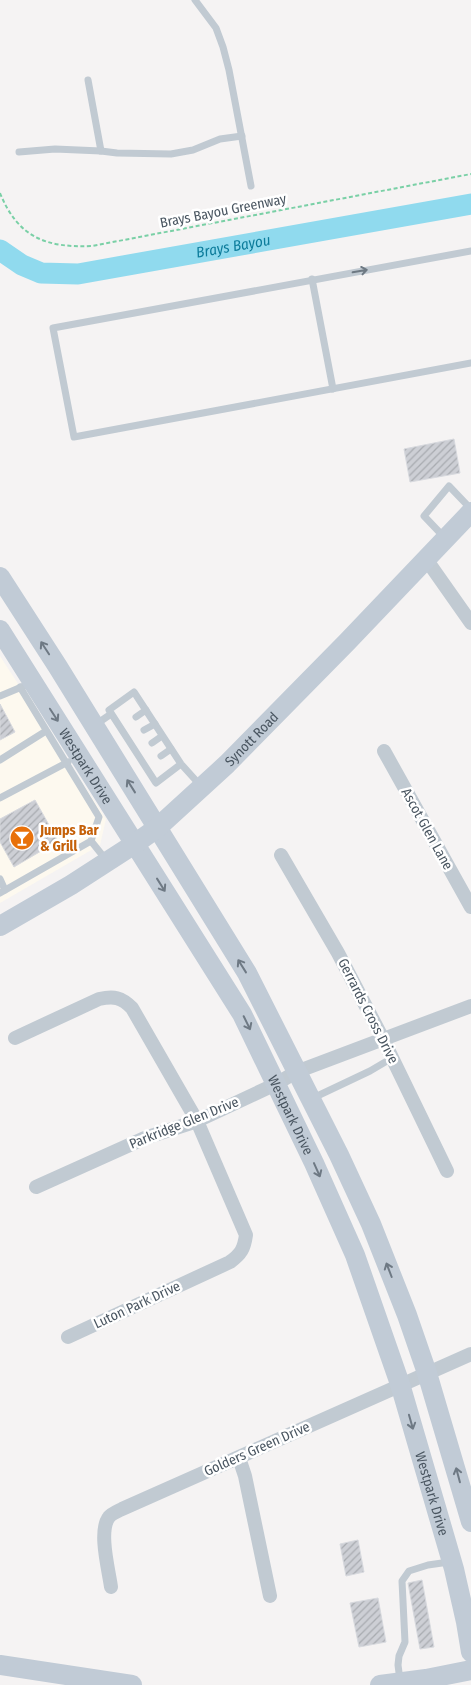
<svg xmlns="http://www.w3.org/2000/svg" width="471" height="1685" viewBox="0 0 471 1685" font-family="'Fira Sans Condensed',sans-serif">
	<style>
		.commercial { fill: #fdf9ef }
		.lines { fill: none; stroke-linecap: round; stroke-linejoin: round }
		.river { stroke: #90daee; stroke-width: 21 }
		.building { fill: url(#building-hatch); stroke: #d7d9de }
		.path { stroke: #7ad0a6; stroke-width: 2; stroke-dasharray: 4 2.5; stroke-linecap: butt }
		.lane { stroke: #c1cad2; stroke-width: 7 }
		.street { stroke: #c1cad2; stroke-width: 14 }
		.secondary { stroke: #c1cbd6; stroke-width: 20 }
		.oneway { stroke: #6e7983 }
		.oneway2 { stroke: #6e7984 }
		.labels { text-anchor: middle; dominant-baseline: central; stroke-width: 5; stroke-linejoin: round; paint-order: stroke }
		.street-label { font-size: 14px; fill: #4a5661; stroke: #fff }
		.food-label { font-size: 14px; font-weight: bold; fill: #c56008; stroke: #fff; text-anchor: start }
		.water-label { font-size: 15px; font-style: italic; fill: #0c7c9b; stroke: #fff }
	</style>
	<defs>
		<pattern id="building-hatch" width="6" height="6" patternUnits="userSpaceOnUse" patternTransform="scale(1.25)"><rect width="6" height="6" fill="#cdcfd5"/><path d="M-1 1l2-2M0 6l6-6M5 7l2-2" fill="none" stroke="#a8abb0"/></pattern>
	</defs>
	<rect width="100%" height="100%" fill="#f5f3f3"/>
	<path class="commercial" d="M0 656 106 819 100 845 0 903Z"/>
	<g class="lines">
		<path class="river" id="s1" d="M0 250 22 265 41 273 78 274 471 204"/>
	</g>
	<g class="building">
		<path d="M454 439 460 473 410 482 404 449Z"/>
		<path d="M0 704 15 732 0 740Z"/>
		<path d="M35 800 58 841 14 867 0 842V819Z"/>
		<path d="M358 1540 364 1572 346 1576 340 1544Z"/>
		<path d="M422 1580 434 1647 420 1649 408 1583Z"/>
		<path d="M378 1598 386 1642 359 1647 350 1603Z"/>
	</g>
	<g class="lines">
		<path class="path" d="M0 193C18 238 47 248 92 246L471 174"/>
		<g class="lane">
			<path d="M195 0 216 28 223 47 229 70 251 186"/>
			<path d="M88 80 101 151"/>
			<path d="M19 152 55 149 101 151 117 153 171 154 193 150 220 139 242 136"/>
			<path d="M471 251 53 328 74 437 471 363"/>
			<path d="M312 279 333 389"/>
			<path d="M444 537 424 516 449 486 471 509"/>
			<path d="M20 687 99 817 91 841"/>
			<path d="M0 696 24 686"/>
			<path d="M136 717 146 710"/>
			<path d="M95 725 111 714"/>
			<path d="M144 730 155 724"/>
			<path d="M152 743 162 736"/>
			<path d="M161 756 171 749"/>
			<path d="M0 760 46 731"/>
			<path d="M181 764 156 783 109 710 134 692 181 764 200 785"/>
			<path d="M0 798 68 762"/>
			<path d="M0 879 5 890"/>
			<path d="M0 893 91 841 107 861"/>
			<path d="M313 1098 370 1071 392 1058"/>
			<path d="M400 1680 398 1665 399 1656 405 1642 402 1581 409 1571 428 1565 449 1562"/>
		</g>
		<g class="street">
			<path d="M426 559 471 623"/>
			<path d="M384 751 471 907"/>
			<path d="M281 855 338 953 383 1039 447 1171"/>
			<path d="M15 1038 99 999C114 996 121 997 132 1008L197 1121 246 1235C244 1249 241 1254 230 1262L68 1337"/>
			<path d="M36 1187 145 1138 197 1121 276 1084 296 1072 471 1006"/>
			<path d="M239 1458 245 1476 270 1596"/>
			<path d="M111 1587C109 1571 98 1531 109 1517 111 1514 118 1511 122 1509 239 1458 354 1405 471 1354"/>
		</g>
		<g class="secondary">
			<path d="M0 577 58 667 247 973 339 1155 371 1224 407 1315 427 1373 471 1522"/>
			<path id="s2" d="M0 630 242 1014 314 1163 355 1255 400 1384 454 1569 466 1622 471 1652"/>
			<path id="s3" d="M0 926 71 885 136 843 157 828 227 764 347 642 471 512"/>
			<path d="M0 1665 132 1685"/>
			<path d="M380 1685 426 1679 471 1670"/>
		</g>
	</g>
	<defs><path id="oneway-shaft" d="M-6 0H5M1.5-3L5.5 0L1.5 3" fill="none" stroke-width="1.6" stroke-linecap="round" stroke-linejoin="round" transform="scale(1.25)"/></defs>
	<use class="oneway" href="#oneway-shaft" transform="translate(360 271) rotate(-10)"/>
	<g class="oneway2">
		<use href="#oneway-shaft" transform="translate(45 648) rotate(-123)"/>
		<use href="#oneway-shaft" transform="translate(54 715) rotate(57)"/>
		<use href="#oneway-shaft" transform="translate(131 786) rotate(-122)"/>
		<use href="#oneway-shaft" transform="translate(161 885) rotate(58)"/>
		<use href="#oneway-shaft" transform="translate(242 966) rotate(-122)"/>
		<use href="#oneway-shaft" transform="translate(247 1023) rotate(64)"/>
		<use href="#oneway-shaft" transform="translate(317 1170) rotate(66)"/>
		<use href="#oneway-shaft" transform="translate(389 1270) rotate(-111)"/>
		<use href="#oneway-shaft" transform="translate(411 1422) rotate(74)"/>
		<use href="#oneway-shaft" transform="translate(458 1475) rotate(-105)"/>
	</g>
	<defs>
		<symbol id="bar-disc" viewBox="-11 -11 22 22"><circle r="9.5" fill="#e8710a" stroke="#fff"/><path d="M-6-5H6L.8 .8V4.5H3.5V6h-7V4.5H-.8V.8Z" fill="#fff"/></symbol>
	</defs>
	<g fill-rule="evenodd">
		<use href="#bar-disc" x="8" y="824" width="28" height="28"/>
	</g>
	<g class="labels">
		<g class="street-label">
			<text transform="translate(223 211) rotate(-11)">Brays Bayou Greenway</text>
			<text stroke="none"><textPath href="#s3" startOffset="315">Synott Road</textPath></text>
			<text stroke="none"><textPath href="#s2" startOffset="161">Westpark Drive</textPath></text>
			<text transform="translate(427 829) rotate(61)">Ascot Glen Lane</text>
			<text transform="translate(368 1011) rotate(63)">Gerrards Cross Drive</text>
			<text stroke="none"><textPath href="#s2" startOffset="566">Westpark Drive</textPath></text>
			<text transform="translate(184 1123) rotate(-22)">Parkridge Glen Drive</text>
			<text transform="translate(137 1305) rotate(-25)">Luton Park Drive</text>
			<text transform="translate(257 1449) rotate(-24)">Golders Green Drive</text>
			<text stroke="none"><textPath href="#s2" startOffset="971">Westpark Drive</textPath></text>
		</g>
		<g class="food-label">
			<text x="40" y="830">Jumps Bar<tspan x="40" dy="16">&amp; Grill</tspan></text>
		</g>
		<g class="water-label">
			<text stroke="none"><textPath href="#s1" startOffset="242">Brays Bayou</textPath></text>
		</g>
	</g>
</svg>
